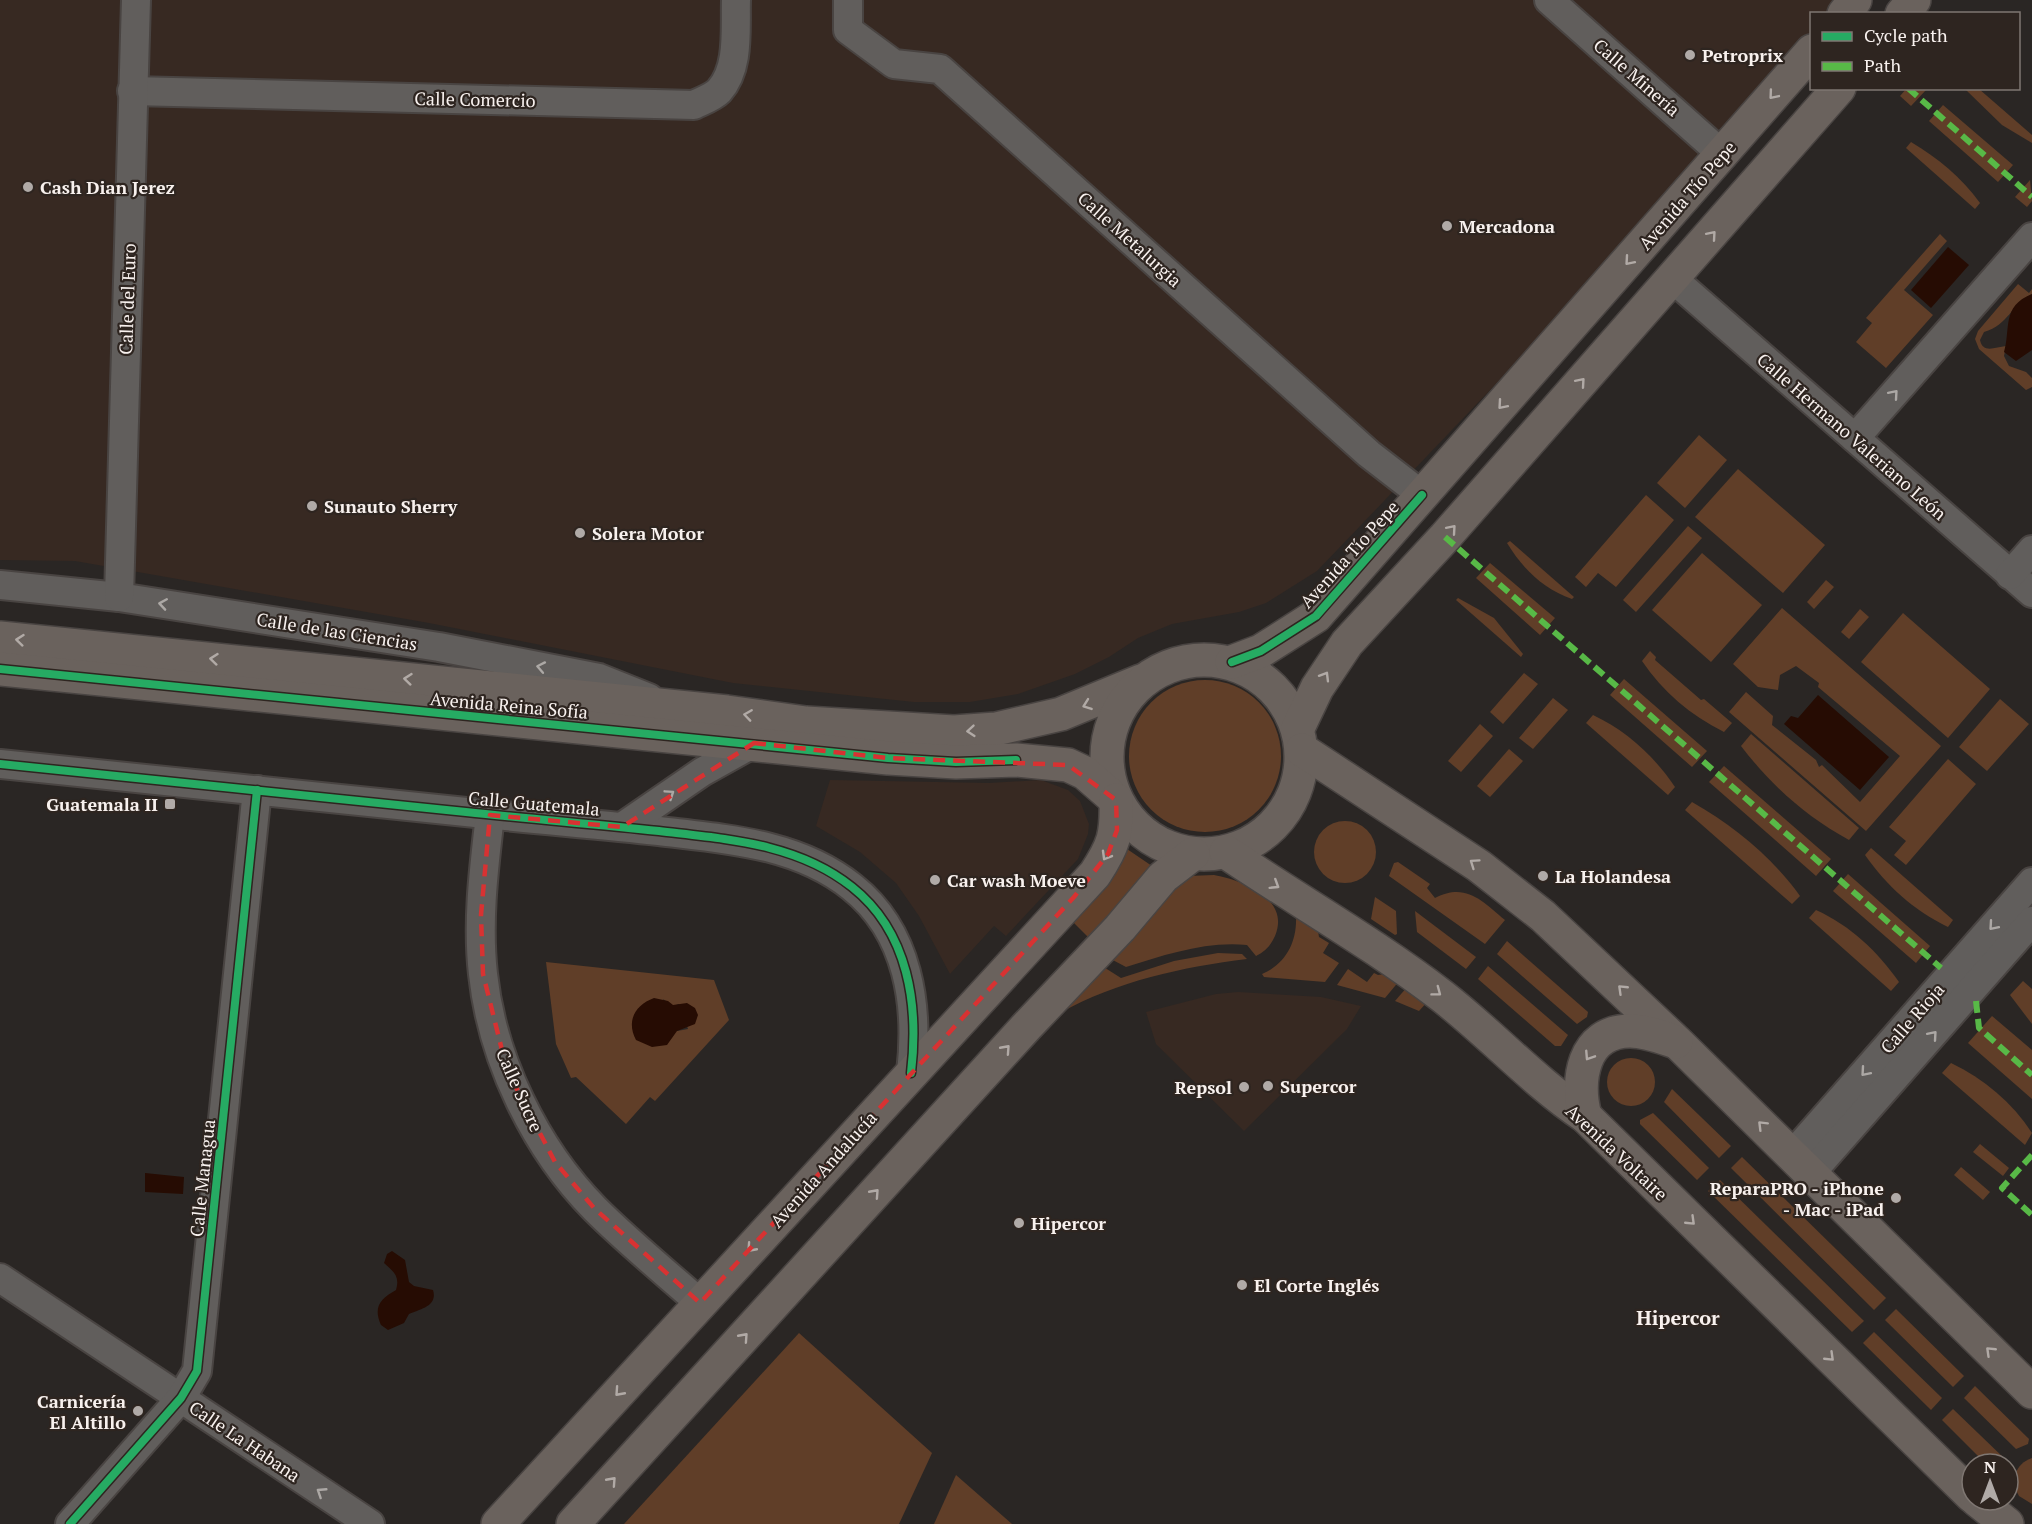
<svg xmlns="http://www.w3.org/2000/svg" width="2032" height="1524" viewBox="0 0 2032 1524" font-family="'PT Serif',serif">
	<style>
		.built { fill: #372922 }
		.green { fill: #603e28; fill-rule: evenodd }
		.water { fill: #260c03 }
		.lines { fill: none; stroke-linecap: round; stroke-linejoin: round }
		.minor-casing { stroke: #494442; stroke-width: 32 }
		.major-casing { stroke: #494442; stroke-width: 36 }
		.minor { stroke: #615e5c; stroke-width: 28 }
		.major { stroke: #6a625d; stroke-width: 33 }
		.quiet { stroke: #58b947; stroke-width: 6; stroke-dasharray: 12 6; stroke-linecap: butt }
		.cycleway-casing { stroke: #2e2520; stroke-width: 11 }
		.cycleway { stroke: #26ab63; stroke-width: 8 }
		.oneway { stroke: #b1aaa6 }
		.oneway2 { stroke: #aca8a5 }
		.marked { fill: none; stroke: #d83232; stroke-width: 4.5; stroke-dasharray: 12 8; stroke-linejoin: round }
		.poi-dot { fill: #b0aaa7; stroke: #2e2520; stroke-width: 2 }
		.labels { text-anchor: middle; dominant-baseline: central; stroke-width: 4.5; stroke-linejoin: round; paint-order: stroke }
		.poi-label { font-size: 18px; font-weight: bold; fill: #f8f1ee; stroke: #2e2520; text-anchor: start }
		.street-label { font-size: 18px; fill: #f8f1ee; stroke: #2e2520 }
		.neighbourhood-label { font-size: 20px; font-weight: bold; fill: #f8f1ee; stroke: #2e2520 }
	</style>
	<rect width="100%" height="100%" fill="#2a2624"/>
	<g class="built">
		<path d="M0 0H1848L1837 13 1812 14 1811 43 1715 155 1317 571 1266 603 1239 612 1172 624 1138 638 1109 657 1075 674 1018 694 970 702H914L733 683 429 623 75 561 0 560Z"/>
		<path d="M830 780 989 783 1041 780 1068 790 1080 801 1089 824 1088 834 1078 859 1006 936 994 926 950 974 919 916 896 883 860 852 816 826Z"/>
		<path d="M1238 992 1321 997 1361 1006 1347 1029 1244 1131 1156 1044 1146 1012 1216 994Z"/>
	</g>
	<g class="green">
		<path d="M1907 88 1925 89 1926 90 1911 106 1900 96Z"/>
		<path d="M1965 89H1979L2032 135V143L2002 125Z"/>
		<path d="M1943 105 2013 165 1998 182 1929 121Z"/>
		<path d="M1911 142C1938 158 1961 177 1980 203L1975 209 1906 148Z"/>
		<path d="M2030 180 2032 201 2027 207 2015 197Z"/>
		<path d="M1940 234 1947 241 1904 290 1933 315 1886 368 1856 342 1872 323 1866 318Z"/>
		<path d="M2018 284 2029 293 2032 289V294C2011 304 2009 325 1984 332L1980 340C1983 354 1995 347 2006 346L2004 356 2009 366 2026 372 2032 378V387L2026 390 1979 349 1975 339 1978 331Z"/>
		<path d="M1699 435 1727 460 1685 508 1657 483Z"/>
		<path d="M1738 469 1825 545 1783 593 1695 517Z"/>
		<path d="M1646 495 1674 520 1616 587 1598 573 1586 587 1575 577Z"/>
		<path d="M1688 526 1702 538 1636 612 1623 600Z"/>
		<path d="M1510 541 1574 597 1572 599C1543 589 1523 569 1507 543Z"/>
		<path d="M1702 553 1762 605 1711 662 1652 610Z"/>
		<path d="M1490 563 1555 618 1540 635 1476 578Z"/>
		<path d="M1826 580 1834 587 1814 609 1807 602Z"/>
		<path d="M1458 598 1494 618 1523 654 1521 657 1456 600Z"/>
		<path d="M1782 608 1941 746 1866 831 1729 712 1746 692 1773 716 1772 725 1816 760 1819 767 1822 765 1860 802 1900 756 1818 687 1819 683 1796 666 1780 675 1778 690 1758 687 1733 664Z"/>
		<path d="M1860 609 1869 617 1849 639 1841 632Z"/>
		<path d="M1903 613 1990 689 1948 738 1861 662Z"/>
		<path d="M1650 651 1656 657 1655 660 1701 700 1704 699 1732 723 1724 732C1690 715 1663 692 1642 661Z"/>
		<path d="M1524 673 1538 684 1503 724 1490 712Z"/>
		<path d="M1624 679 1707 751 1692 767 1610 695Z"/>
		<circle cx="1205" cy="756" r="76"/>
		<path d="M1553 698 1568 710 1533 749 1519 738Z"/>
		<path d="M2000 699 2029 724 1987 771 1959 747Z"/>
		<path d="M1593 715C1627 731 1654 756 1675 787L1668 795 1586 723Z"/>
		<path d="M1480 724 1493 736 1461 772 1448 761Z"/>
		<path d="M1751 734 1859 828 1849 840C1805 816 1771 785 1741 746Z"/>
		<path d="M1509 749 1523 761 1490 797 1477 786Z"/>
		<path d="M1948 759 1976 784 1906 865 1894 855 1906 841 1889 827Z"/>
		<path d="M1724 766 1831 859 1816 876 1709 782Z"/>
		<path d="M1692 802C1734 826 1771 856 1800 896L1792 904 1685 810Z"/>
		<circle cx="1345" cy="852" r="31"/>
		<path d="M1871 848 1953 920 1948 927C1913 910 1887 886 1865 855Z"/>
		<path d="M1127 849 1152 866 1091 940 1071 920Z"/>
		<path d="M1398 862 1430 884 1427 888 1435 898C1466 882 1482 901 1505 920L1485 944 1389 876 1394 863Z"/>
		<path d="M1848 874 1930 946 1916 963 1833 891Z"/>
		<path d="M1214 875C1241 880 1291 898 1275 936 1271 945 1265 952 1256 956L1247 945C1205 941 1165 955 1126 967L1109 958 1153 908 1188 876Z"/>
		<path d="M1375 897 1396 911 1397 934 1395 935 1371 919Z"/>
		<path d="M1816 910C1851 926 1877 951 1899 982L1891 991 1809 918Z"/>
		<path d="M1415 911 1476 957 1466 969 1417 932Z"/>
		<path d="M1296 917 1317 925 1319 937 1329 943 1323 953 1339 963 1325 982 1264 977 1262 974C1286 964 1297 942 1296 917Z"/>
		<path d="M1507 941 1588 1012 1587 1017 1577 1024 1497 954Z"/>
		<path d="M1218 953 1242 954 1247 959C1183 967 1117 981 1060 1013L1102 966 1121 978 1174 961Z"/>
		<path d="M546 962 714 980 729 1020 655 1101 650 1097 626 1124 576 1077 571 1078 556 1044ZM663 999 673 1006 679 1004 688 1029 677 1031Z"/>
		<path d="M1488 966 1568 1035 1561 1046H1555L1478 979Z"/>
		<path d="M1348 969 1367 982 1374 973 1378 975 1391 973 1400 980 1385 998 1337 985Z"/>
		<path d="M2023 981 2032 989V1024L2010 995Z"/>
		<path d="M1408 986 1428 1001 1419 1011 1395 1001Z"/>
		<path d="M1992 1016 2032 1050V1099L1968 1043Z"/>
		<circle cx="1631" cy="1082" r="24"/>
		<path d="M1951 1063C1984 1079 2012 1102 2032 1133L2025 1145 1942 1073Z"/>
		<path d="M1672 1089 1731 1146 1719 1158 1664 1102Z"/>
		<path d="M1653 1113 1709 1168 1697 1180 1640 1124V1120Z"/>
		<path d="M1980 1144 2009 1168 2003 1176 1973 1152Z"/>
		<path d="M1742 1157 1886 1298 1874 1310 1731 1168Z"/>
		<path d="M1961 1167 1990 1192 1983 1200 1954 1175Z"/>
		<path d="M1720 1180 1864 1321 1852 1332 1708 1191Z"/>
		<path d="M1896 1309 1964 1376 1953 1387 1885 1320Z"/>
		<path d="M1874 1332 1942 1398 1931 1410 1863 1343Z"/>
		<path d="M799 1333 932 1453 899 1524H624Z"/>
		<path d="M1975 1386 2029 1439 2028 1444 2016 1449 1964 1398Z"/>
		<path d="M1953 1409 2006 1460 2003 1464H1986L1942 1420Z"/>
		<path d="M2032 1458V1504L2019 1496C2010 1480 2015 1464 2032 1458Z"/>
		<path d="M956 1475 1012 1524H934Z"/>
	</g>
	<g class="water">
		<path d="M1948 247 1969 265 1931 308 1911 290Z"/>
		<path d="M2032 294V350L2016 361 2004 352C2011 330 2001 306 2032 294Z"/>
		<path d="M1818 695 1889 757 1860 790 1784 724 1791 716 1798 718Z"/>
		<path d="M654 998 668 1001 673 1005 687 1003 695 1008 698 1015 695 1024 677 1031 667 1045 652 1047 636 1040C626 1021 635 1005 654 998Z"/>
		<path d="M145 1173 184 1177 183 1194 145 1192Z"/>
		<path d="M392 1251 405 1260 409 1282 414 1286 433 1290C438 1306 420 1309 409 1314L404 1323 388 1330 381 1325C373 1307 380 1299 396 1290 400 1276 394 1272 384 1263L387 1254Z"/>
	</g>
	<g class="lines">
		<defs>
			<g id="minor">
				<path d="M848 0V30L894 64 940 69 1369 454 1422 495"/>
				<path d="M1549 0 1723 155"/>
				<path d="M132 91 694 105C702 101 713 97 719 91 740 68 735 29 736 0"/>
				<path d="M1673 279 2032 593"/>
				<path d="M1855 438 2032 237"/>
				<path d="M2010 575 2032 550"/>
				<path d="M0 585 119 597 439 647 599 678 649 698"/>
				<path d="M119 597 136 0"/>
				<path d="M0 764C155 780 311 796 466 812 530 819 594 824 659 831 726 839 797 843 852 887 909 932 919 1006 911 1073"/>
				<path d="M490 815C484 867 477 921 483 974 492 1059 535 1148 595 1209 628 1242 665 1272 700 1303"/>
				<path d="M622 827 702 772 754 743"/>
				<path d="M1792 1155 2032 882"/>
				<path d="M1811 1173 2032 921"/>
				<path d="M0 1278 370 1524"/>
				<path d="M70 1524 181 1398 197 1371 257 790"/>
			</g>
			<g id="major">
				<path d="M1844 14 1855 0"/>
				<path d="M1902 14 1914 0"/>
				<path d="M0 638 727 712 806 723 954 732 996 729 1061 714 1141 681"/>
				<circle cx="1204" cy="757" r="97"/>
				<path d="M1232 662 1261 651 1316 616 1812 51"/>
				<path d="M0 669 888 758 956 762 1016 760 1068 765 1085 773 1116 800"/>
				<path d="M1298 728 1317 688 1347 643 1445 537 1839 88"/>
				<path d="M1302 750 1479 866 1543 916 1678 1043 2032 1392"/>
				<path d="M1226 852C1298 901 1373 943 1442 996 1491 1034 1533 1081 1585 1116L1972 1496"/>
				<path d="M1585 1116C1576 1081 1582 1031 1630 1031 1646 1031 1661 1037 1676 1042"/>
				<path d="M1977 1500 2007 1524"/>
				<path d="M498 1524 1095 874C1114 845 1117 835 1116 800"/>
				<path d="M573 1524 1027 1026 1120 928 1163 877 1193 854"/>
			</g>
		</defs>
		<use href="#minor" class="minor-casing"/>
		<use href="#major" class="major-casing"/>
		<use href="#minor" class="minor"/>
		<use href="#major" class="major"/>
		<g class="quiet">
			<path d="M1908 88 2032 197"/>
			<path d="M1445 537 1941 968"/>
			<path d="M1976 1001 1979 1028 2032 1075"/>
			<path d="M2032 1155 2002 1188 2032 1215"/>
		</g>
		<defs>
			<g id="cycleway">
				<path d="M1232 662 1261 651 1316 616 1422 495"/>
				<path d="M0 669 888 758 956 762 1016 760"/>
				<path d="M0 764C155 780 311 796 466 812 530 819 594 824 659 831 726 839 797 843 852 887 909 932 919 1006 911 1073"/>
				<path d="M70 1524 181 1398 197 1371 257 790"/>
			</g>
		</defs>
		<use href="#cycleway" class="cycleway-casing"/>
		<use href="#cycleway" class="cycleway"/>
	</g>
	<defs><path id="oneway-chevron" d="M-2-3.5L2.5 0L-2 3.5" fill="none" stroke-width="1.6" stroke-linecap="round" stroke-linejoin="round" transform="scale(1.5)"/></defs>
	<g class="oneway">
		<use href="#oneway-chevron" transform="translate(1773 95) rotate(130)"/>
		<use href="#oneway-chevron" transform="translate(1712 235) rotate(-49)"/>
		<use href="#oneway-chevron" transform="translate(1629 261) rotate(131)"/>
		<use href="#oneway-chevron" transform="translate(1581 382) rotate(-49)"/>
		<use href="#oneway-chevron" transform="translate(1502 405) rotate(131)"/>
		<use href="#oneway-chevron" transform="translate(1452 529) rotate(-49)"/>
		<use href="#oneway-chevron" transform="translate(20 640) rotate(-174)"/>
		<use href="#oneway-chevron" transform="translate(214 659) rotate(-174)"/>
		<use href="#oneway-chevron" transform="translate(1325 676) rotate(-59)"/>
		<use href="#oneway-chevron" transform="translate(408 679) rotate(-174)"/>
		<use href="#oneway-chevron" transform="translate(1087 705) rotate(160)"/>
		<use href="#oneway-chevron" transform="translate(748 715) rotate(-172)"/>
		<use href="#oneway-chevron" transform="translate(971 731) rotate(175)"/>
		<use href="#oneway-chevron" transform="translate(1106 856) rotate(120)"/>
		<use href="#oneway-chevron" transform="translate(1474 863) rotate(-145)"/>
		<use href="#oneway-chevron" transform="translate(1275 885) rotate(32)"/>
		<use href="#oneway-chevron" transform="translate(1622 989) rotate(-136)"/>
		<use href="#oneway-chevron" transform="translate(1437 992) rotate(37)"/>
		<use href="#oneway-chevron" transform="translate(1006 1049) rotate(-48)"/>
		<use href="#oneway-chevron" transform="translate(1589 1056) rotate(123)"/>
		<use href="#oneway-chevron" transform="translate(1762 1125) rotate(-135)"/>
		<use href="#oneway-chevron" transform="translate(875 1193) rotate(-48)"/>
		<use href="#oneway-chevron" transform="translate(1691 1221) rotate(44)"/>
		<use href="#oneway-chevron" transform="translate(751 1248) rotate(132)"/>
		<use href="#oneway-chevron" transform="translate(744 1337) rotate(-48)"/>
		<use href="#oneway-chevron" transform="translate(1990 1351) rotate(-136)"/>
		<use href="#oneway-chevron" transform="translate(1830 1357) rotate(44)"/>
		<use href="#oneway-chevron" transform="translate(619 1392) rotate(132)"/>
		<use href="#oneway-chevron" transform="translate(612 1481) rotate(-48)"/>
	</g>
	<g class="oneway2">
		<use href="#oneway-chevron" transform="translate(1894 394) rotate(-49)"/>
		<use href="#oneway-chevron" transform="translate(163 604) rotate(-171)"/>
		<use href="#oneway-chevron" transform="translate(541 667) rotate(-169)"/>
		<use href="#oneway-chevron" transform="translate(670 794) rotate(-34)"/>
		<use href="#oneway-chevron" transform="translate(1993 926) rotate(131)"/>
		<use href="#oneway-chevron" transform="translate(1933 1035) rotate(-49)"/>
		<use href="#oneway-chevron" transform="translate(1865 1072) rotate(131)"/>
		<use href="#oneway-chevron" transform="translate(321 1492) rotate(-147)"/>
	</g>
	<path class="marked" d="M754 743 888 758 1068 765 1116 800 1117 830 1108 854 1074 897 700 1303 594 1208 555 1162 507 1070 483 974 481 915 490 815 622 827Z"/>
	<g class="poi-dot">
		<circle cx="1690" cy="55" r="6"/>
		<circle cx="28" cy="187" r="6"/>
		<circle cx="1447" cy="226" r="6"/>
		<circle cx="312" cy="506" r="6"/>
		<circle cx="580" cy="533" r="6"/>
		<rect x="164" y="798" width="12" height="12" rx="3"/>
		<circle cx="1543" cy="876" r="6"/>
		<circle cx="935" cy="880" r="6"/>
		<circle cx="1268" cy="1086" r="6"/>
		<circle cx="1244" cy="1087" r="6"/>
		<circle cx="1896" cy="1198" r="6"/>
		<circle cx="1019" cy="1223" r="6"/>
		<circle cx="1242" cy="1285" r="6"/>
		<circle cx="138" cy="1411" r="6"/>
	</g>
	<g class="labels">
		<g class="poi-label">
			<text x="1702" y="55">Petroprix</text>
			<text x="40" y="187">Cash Dian Jerez</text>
			<text x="1459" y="226">Mercadona</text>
			<text x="324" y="506">Sunauto Sherry</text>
			<text x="592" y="533">Solera Motor</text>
			<text x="158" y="804" text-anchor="end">Guatemala II</text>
			<text x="1555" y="876">La Holandesa</text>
			<text x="947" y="880">Car wash Moeve</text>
			<text x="1280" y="1086">Supercor</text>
			<text x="1232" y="1087" text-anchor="end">Repsol</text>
			<text x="1884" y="1188" text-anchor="end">ReparaPRO - iPhone<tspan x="1884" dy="21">- Mac - iPad</tspan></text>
			<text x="1031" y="1223">Hipercor</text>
			<text x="1254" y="1285">El Corte Inglés</text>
			<text x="126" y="1401" text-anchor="end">Carnicería<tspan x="126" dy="21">El Altillo</tspan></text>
		</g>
		<g class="street-label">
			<text transform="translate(1637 77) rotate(41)">Calle Minería</text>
			<text transform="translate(475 99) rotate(1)">Calle Comercio</text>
			<text transform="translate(1687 195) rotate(-49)">Avenida Tío Pepe</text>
			<text transform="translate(1130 239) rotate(42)">Calle Metalurgia</text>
			<text transform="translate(127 299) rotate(-88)">Calle del Euro</text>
			<text transform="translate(1852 436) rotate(41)">Calle Hermano Valeriano León</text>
			<text transform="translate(1349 554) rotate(-48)">Avenida Tío Pepe</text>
			<text transform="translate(337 631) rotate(9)">Calle de las Ciencias</text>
			<text transform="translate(509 705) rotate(5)">Avenida Reina Sofía</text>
			<text transform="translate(534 803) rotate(5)">Calle Guatemala</text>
			<text transform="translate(1912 1018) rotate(-49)">Calle Rioja</text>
			<text transform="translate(520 1090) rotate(66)">Calle Sucre</text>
			<text transform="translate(1617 1152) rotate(43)">Avenida Voltaire</text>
			<text transform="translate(823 1169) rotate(-48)">Avenida Andalucía</text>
			<text transform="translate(202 1178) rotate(-84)">Calle Managua</text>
			<text transform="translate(245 1441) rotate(34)">Calle La Habana</text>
		</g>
		<g class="neighbourhood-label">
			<text x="1678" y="1317">Hipercor</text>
		</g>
	</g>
	<rect x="1810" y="12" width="210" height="78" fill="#2e2520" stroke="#7f7772" stroke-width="1.5"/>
	<rect x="1822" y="32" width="30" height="9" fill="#26ab63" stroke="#7f7772" stroke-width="1.5"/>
	<text x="1864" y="42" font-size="18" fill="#f8f1ee">Cycle path</text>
	<rect x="1822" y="62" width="30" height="9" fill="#58b947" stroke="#7f7772" stroke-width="1.5"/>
	<text x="1864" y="72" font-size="18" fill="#f8f1ee">Path</text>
	<g transform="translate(1990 1482)"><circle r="28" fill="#2e2520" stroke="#7f7772" stroke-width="1.5"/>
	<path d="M0-4.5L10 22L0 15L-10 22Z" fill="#b0aaa7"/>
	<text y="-9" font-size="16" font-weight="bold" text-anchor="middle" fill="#f8f1ee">N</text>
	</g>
</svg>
